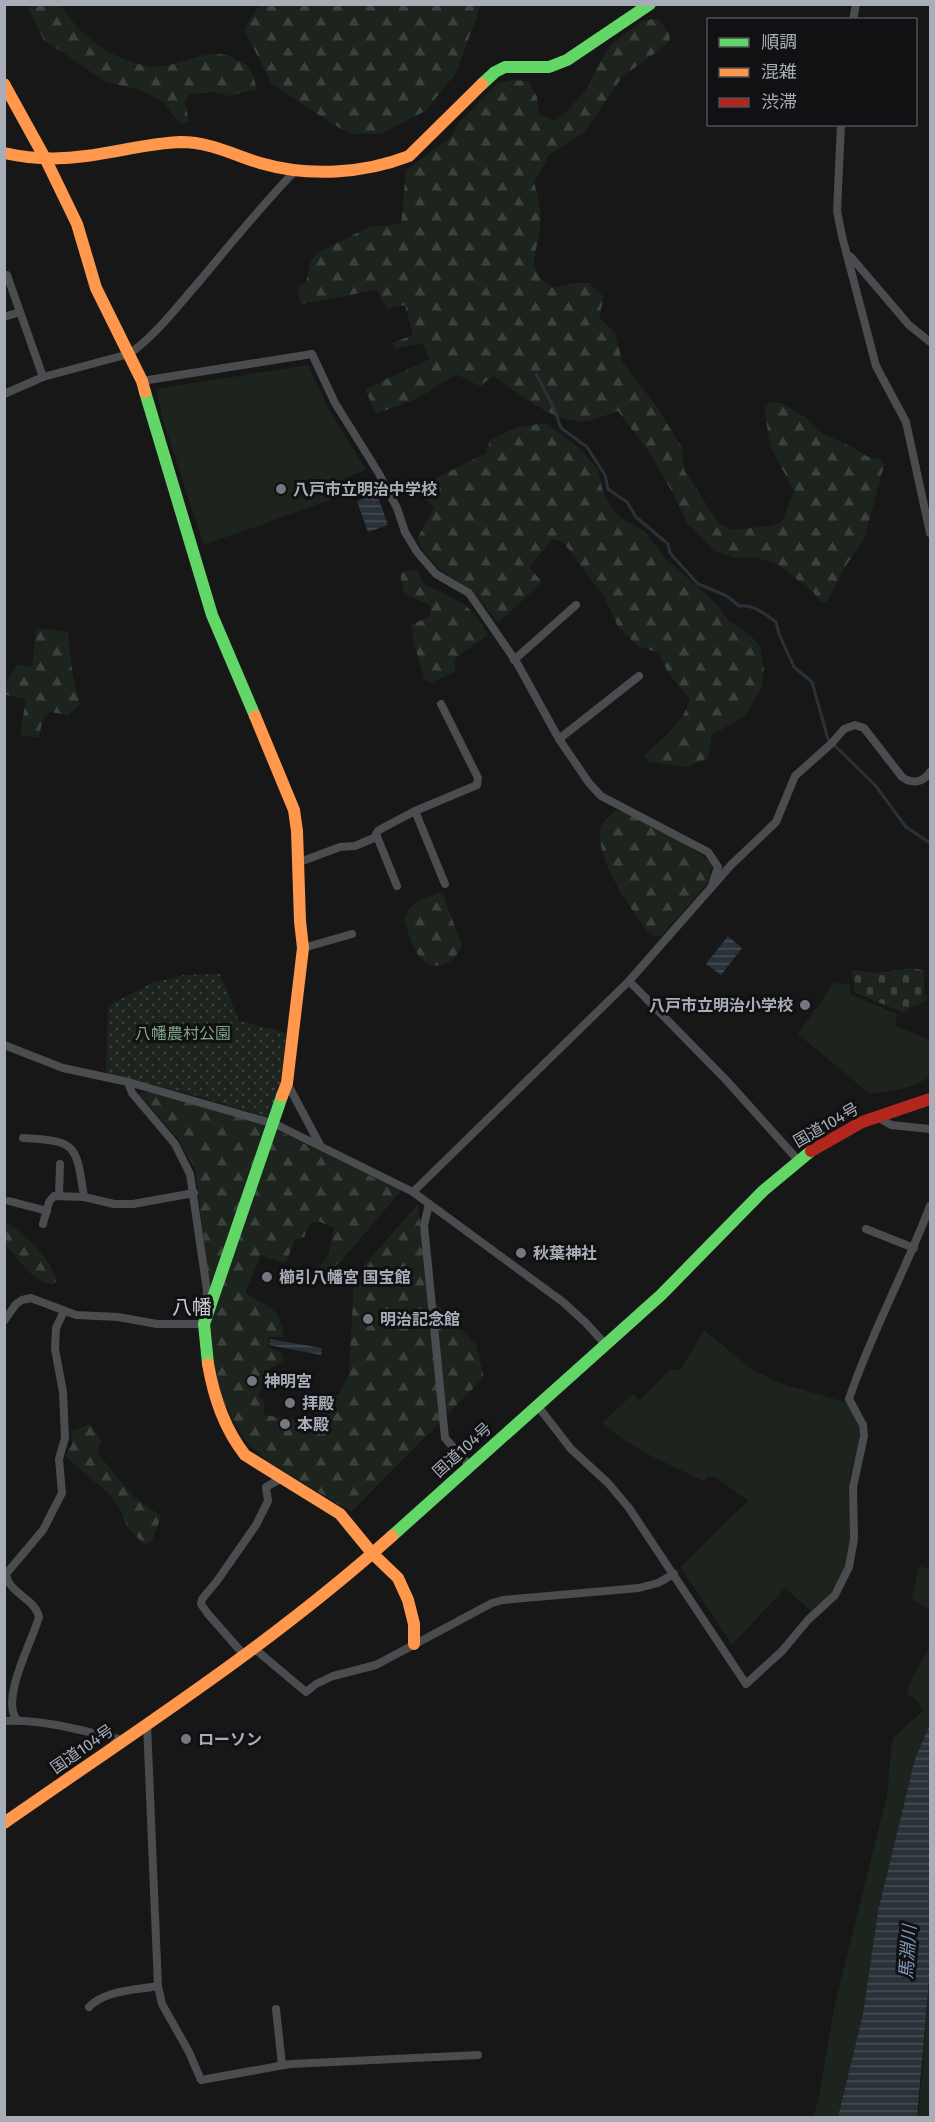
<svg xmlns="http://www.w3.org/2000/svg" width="935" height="2122" viewBox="0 0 935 2122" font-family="'Fira Sans','Noto Sans JP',sans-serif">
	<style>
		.grass { fill: #1d241e }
		.forest { fill: url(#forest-firs) }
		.cemetery { fill: url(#cemetery-stones) }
		.park { fill: url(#park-dots) }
		.water { fill: url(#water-rules) }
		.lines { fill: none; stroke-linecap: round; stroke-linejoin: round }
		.stream { stroke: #2a3239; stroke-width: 3 }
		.street { stroke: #4b4c50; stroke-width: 8 }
		.fast { stroke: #63d668; stroke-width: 12 }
		.slow { stroke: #ff974d; stroke-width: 12 }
		.jam { stroke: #b3261e; stroke-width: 12 }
		.poi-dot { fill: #757880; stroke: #111113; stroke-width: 2 }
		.labels { text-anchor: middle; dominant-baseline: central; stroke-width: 6; stroke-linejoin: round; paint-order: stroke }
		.poi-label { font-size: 16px; font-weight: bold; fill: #a8adb8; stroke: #111113; text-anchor: start }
		.park-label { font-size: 16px; fill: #7fa382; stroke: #111113 }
		.street-label { font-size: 16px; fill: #a8adb8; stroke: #111113 }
		.water-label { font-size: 18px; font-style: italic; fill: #7f9ab3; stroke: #111113 }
		.quarter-label { font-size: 20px; fill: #c9ccd4; stroke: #111113 }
	</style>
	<defs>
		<pattern id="forest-firs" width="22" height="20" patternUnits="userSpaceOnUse" patternTransform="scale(1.5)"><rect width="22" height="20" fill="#1d241e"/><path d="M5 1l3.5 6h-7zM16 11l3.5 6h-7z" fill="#3b413d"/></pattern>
		<pattern id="cemetery-stones" width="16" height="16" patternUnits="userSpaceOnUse" patternTransform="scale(1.5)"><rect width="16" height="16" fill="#1d241e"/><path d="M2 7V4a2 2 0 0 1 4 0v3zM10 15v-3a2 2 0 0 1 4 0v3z" fill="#3b413d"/></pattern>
		<pattern id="park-dots" width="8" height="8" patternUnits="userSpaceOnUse" patternTransform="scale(1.5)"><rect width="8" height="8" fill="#1d241e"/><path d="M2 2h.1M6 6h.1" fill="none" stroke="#3b413d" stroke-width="1.8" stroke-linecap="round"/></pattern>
		<pattern id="water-rules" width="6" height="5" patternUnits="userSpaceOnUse" patternTransform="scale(1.5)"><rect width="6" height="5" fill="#2a3239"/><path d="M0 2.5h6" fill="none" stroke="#464d54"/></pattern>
	</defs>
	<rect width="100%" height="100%" fill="#171717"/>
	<g class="grass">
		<path d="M308 365 329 410 366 470 341 480 333 499 204 545 163 420 156 389Z"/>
		<path d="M834 983 851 984 850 994 897 1014 896 1026 930 1040C931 1050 933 1065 929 1074 921 1089 885 1091 870 1094L798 1034Z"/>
		<path d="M704 1330 750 1368 779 1383 845 1402C851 1407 857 1418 858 1426 862 1441 853 1461 850 1476 845 1506 855 1539 845 1568 838 1587 825 1599 812 1612L785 1588 732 1645 680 1567 748 1501 718 1479 708 1476 703 1481C667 1463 633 1450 602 1423L633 1394 640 1400 670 1369 680 1370Z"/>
		<path d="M919 1566 930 1569V1611L912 1599Z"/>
		<path d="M930 1647V1724L915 1759 878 1911 863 2014 838 2117 813 2118 818 2102 834 2008 887 1795 892 1741 895 1736 923 1711 917 1700 907 1694 913 1676Z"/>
		<path d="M930 1969V2117L917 2118 919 2109Z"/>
	</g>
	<g class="forest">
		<path d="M260 4H481V5L456 73 425 111 381 134H350L328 121 271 83 244 29Z"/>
		<path d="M31 5H61C79 36 112 60 148 66 180 71 207 42 237 60 241 62 247 65 249 68 253 73 255 83 257 89L229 96 212 92 190 94 185 102 189 122 182 124 172 114 164 102 140 90 106 82 44 40 29 10Z"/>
		<path d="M658 19 669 33 670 39 666 45 622 77 585 132 549 155 534 183C539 198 541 210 540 225 539 254 521 268 553 288L573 283H589L604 297 599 317 615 333 622 361 654 403 682 447 684 470 719 524 732 530 769 526 782 522 794 491 770 446 764 407 772 402 782 403 806 418 823 434 852 447 866 456 882 460 884 465 864 539 847 564 826 602 820 601 813 592 779 565 755 557 735 558 715 551 687 523 674 495 649 452 618 411C607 414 596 420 586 421 556 425 517 392 493 376L480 386 456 374 418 398 376 414 365 389 430 359 423 343 396 349 392 343 413 335 405 305 387 309 377 290 301 304 297 287 306 282 311 261 317 253 369 227 401 224 406 170 449 139 459 123 498 83 512 80 528 81 537 97 539 114 554 121 565 113 587 89 596 69 612 43 644 20Z"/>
		<path d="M546 423 578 447 597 468 604 495 619 517 644 531 667 560 717 604 729 621 751 636 760 647 764 671 761 690 744 716 712 735 708 758 687 767 649 762 644 756C661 740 683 723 690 700L667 671 659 653 638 646 618 627 605 598 563 542 553 539 529 567 542 582 498 623 473 591 439 569 423 550 417 539 434 507 421 496 434 479 486 453 490 440 517 427Z"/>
		<path d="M417 569 423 584C455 599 471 602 488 635L454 659 455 672 432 682 425 680 414 644 411 625 429 617 431 610 430 605 404 594 400 573Z"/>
		<path d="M36 628 68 632 72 671 80 705 68 715 50 712 42 721 39 738 20 735 26 699 6 695 5 685 17 664 32 667Z"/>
		<path d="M616 810C637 816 700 849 712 865L708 882 682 913 661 936 655 937 647 931C631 907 594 859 601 828 603 821 611 815 616 810Z"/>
		<path d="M442 892 462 946C457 956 452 962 442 965 417 970 410 937 404 919 411 900 425 899 442 892Z"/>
		<path d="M147 1092 264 1124 401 1191 342 1260 319 1280 315 1274 329 1254 334 1228 318 1221 311 1223 304 1237 295 1239 287 1260 283 1263 261 1255 245 1293C269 1308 280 1307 284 1337H268V1347L282 1353 284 1360 266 1371 258 1397 264 1401V1415L310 1422C322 1408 314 1397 339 1395L349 1374 354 1277 418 1204 428 1295 476 1345 484 1377 351 1512 269 1462 247 1443 236 1426 220 1393 209 1360 207 1267 195 1168 179 1140 139 1094Z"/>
		<path d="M5 1222C25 1234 51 1257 56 1281L53 1284C31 1281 22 1262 7 1247L5 1248Z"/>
		<path d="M90 1424 101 1440 97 1453 135 1498 161 1516 152 1541 145 1545 128 1528 119 1507 107 1492 65 1456 72 1444 71 1431Z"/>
	</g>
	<path class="cemetery" d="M911 968 924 970V995L928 997C924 1006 911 1004 904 1013L854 992 852 970 876 973Z"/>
	<path class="park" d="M220 974 239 1021 286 1033 283 1077 270 1118 194 1095 106 1073 108 1006 152 983 184 975Z"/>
	<g class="water">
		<path d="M377 494 388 525 368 532 357 501Z"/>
		<path d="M728 936 742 948 721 975 706 964Z"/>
		<path d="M270 1339 322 1348 321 1355 269 1345Z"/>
		<path d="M930 1724V1969L917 2117H838L863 2014 878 1911 915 1759Z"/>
	</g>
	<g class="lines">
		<path class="stream" d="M536 374 553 406 561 428 587 447 605 475 608 489 627 502 636 517 668 544 670 553 698 584 727 596 739 606C753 604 765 614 776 622L779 634 794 667 812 682 828 739 875 785 906 827 930 843"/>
		<g class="street">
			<path d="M853 20 856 4"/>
			<path d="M841 124 837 211 842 236 876 366 906 422 930 533"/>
			<path d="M851 257 909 325 930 342"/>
			<path d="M7 275 43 377"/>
			<path d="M4 317 20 312"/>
			<path d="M142 381 312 354 335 403 378 472 397 508 405 532 417 552 436 574 469 593 517 663 559 739 589 783 601 796 708 852 718 867 711 888"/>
			<path d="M4 394 43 377 129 354C155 336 176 308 197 284 229 246 260 207 295 171"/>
			<path d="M514 660 576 605"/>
			<path d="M559 739 639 676"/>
			<path d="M415 811 445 884"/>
			<path d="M297 863 340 847 355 846 376 837"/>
			<path d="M397 886 376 834 379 830 415 811 477 785 478 778 441 704"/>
			<path d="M303 948 352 934"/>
			<path d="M629 981 727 1081 798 1160"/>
			<path d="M4 1045 63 1068 128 1082 275 1124 413 1192 563 1302 586 1323 606 1345"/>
			<path d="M287 1083 320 1145"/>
			<path d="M876 1116 891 1125 930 1129"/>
			<path d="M23 1138C77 1141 76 1144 84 1197"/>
			<path d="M413 1192 629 981 731 865 776 822 795 776 832 743 844 729 855 725 864 728 902 777C912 784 923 783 930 772"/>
			<path d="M59 1196 60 1164"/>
			<path d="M9 1201 47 1211"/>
			<path d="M429 1204 424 1225 445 1438 469 1465"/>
			<path d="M43 1224 49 1202 54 1196 84 1197 114 1204H133L194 1193"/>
			<path d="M866 1229 914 1248"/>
			<path d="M4 1321 16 1304 22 1300 31 1298 76 1315 118 1317 157 1324H204L207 1291 190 1174 175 1144 132 1093 128 1082"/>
			<path d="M537 1405 571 1449 608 1483 629 1508 746 1684 782 1651 808 1620 835 1595 849 1567 854 1539 853 1487 864 1436 863 1425 849 1399C871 1333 905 1272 930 1206"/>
			<path d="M255 1649 306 1692 316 1684 333 1676 376 1665 492 1603 503 1600 639 1588 658 1583 674 1574"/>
			<path d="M245 1656 208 1614 201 1604 202 1599 217 1581 256 1525 268 1501 266 1487 282 1478"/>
			<path d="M17 1720C0 1699 32 1642 39 1617 35 1598 9 1594 6 1574L43 1530 62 1493 59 1459 65 1438 63 1392 55 1349 56 1328 64 1311"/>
			<path d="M4 1721C43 1719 84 1731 122 1740"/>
			<path d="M147 1724 158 1986 162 2004 189 2052 201 2080 290 2064 478 2055"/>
			<path d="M89 2007C105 1990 137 1990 158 1986"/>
			<path d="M276 2009 282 2065"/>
		</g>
		<g class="fast">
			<path d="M482 84 495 72 505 67H549L567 60 650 4"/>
			<path d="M145 392 212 615 255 716"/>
			<path d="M208 1364 204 1324 282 1096"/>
			<path d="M392 1536 661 1295 763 1191 811 1151"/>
		</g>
		<g class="slow">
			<path d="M4 84 46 160 77 224 96 288 142 381 145 392"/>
			<path d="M4 153C31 159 58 160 86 156 118 152 149 143 181 142 210 142 234 155 260 163 308 177 363 174 409 156L482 84"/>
			<path d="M255 716 294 810 297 831 300 921 303 948 287 1083 282 1096"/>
			<path d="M208 1364C214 1398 224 1428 245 1455L340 1514 372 1553 398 1578 408 1600 414 1624V1644"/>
			<path d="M4 1823C136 1731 272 1644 392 1536"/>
		</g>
		<path class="jam" d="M811 1151 862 1122 930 1099"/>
	</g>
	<g class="poi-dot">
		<circle cx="281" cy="489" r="6"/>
		<circle cx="805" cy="1005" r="6"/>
		<circle cx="521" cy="1253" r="6"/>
		<circle cx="267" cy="1277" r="6"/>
		<circle cx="368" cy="1319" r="6"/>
		<circle cx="252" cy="1381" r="6"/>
		<circle cx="290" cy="1403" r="6"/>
		<circle cx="285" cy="1424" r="6"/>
		<circle cx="186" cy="1739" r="6"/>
	</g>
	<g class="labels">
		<g class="poi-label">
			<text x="293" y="489">八戸市立明治中学校</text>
			<text x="793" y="1005" text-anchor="end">八戸市立明治小学校</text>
			<text x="533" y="1253">秋葉神社</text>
			<text x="279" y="1277">櫛引八幡宮 国宝館</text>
			<text x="380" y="1319">明治記念館</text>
			<text x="264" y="1381">神明宮</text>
			<text x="302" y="1403">拝殿</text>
			<text x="297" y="1424">本殿</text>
			<text x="198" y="1739">ローソン</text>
		</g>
		<g class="park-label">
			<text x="183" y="1033">八幡農村公園</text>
		</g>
		<g class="street-label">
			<text transform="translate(826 1125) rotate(-30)">国道104号</text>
			<text transform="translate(462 1450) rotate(-42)">国道104号</text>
			<text transform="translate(82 1749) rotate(-35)">国道104号</text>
		</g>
		<g class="water-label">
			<text transform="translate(908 1952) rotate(-86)">馬淵川</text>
		</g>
		<g class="quarter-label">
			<text x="192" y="1307">八幡</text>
		</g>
	</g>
	<rect width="935" height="2122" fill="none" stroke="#a8adb8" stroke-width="12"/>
	<rect x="707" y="18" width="210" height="108" fill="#111113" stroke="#4d4f55" stroke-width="1.5"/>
	<rect x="719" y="38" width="30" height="9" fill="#63d668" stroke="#4d4f55" stroke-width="1.5"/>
	<text x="761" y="48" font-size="18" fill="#a8adb8">順調</text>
	<rect x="719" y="68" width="30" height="9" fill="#ff974d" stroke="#4d4f55" stroke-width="1.5"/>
	<text x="761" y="78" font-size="18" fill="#a8adb8">混雑</text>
	<rect x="719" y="98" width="30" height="9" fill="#b3261e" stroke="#4d4f55" stroke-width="1.5"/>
	<text x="761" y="108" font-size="18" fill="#a8adb8">渋滞</text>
</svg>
